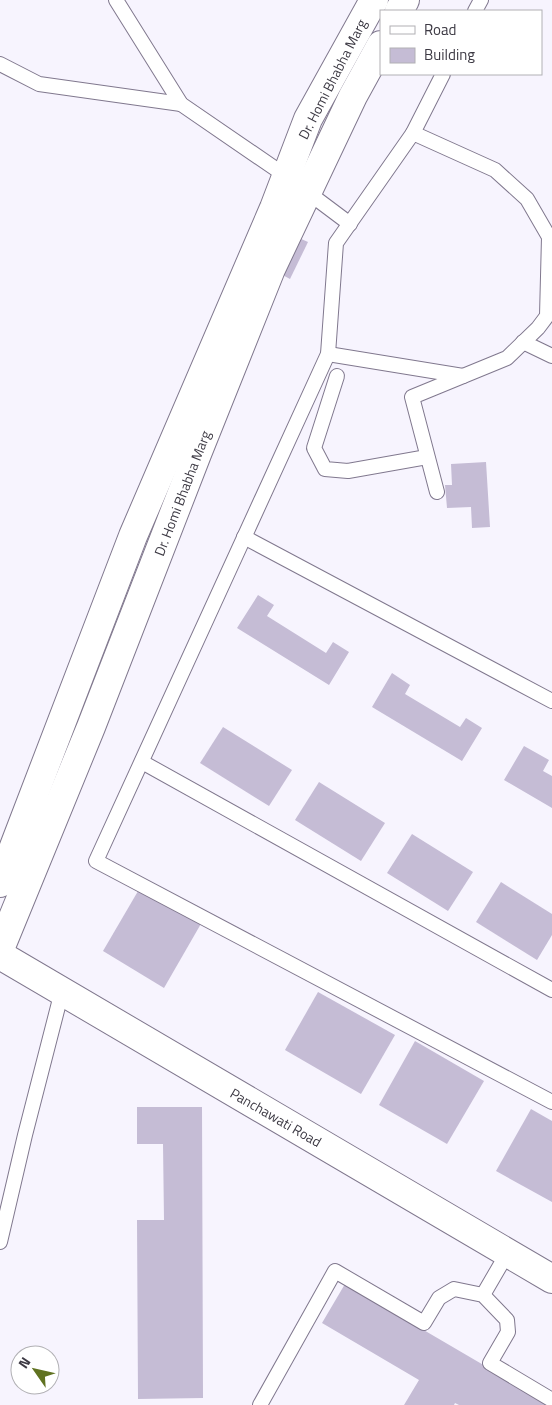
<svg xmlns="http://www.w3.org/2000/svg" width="552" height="1405" viewBox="0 0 552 1405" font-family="'Titillium Web',sans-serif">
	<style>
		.building { fill: #c5bcd5 }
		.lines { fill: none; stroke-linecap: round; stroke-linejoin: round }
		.lane-casing { stroke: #80788e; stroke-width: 16 }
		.street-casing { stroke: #80788e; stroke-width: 30 }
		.secondary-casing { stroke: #80788e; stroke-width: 30 }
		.lane { stroke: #fff; stroke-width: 14 }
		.street { stroke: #fff; stroke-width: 28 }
		.secondary { stroke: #fff; stroke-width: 28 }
		.labels { text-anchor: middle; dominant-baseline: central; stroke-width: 4.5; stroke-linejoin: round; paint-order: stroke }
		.street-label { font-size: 14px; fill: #3d3a44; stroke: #fff }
	</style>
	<rect width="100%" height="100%" fill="#f7f4fe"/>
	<g class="building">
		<path d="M290 234 308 242 290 279 273 270Z"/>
		<path d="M486 462 490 527 472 528 471 507 447 508 445 485H452L451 464Z"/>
		<path d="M258 595 274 605 267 616 326 653 333 642 349 652 329 685 237 628Z"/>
		<path d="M392 673 410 685 405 694 460 727 466 718 482 728 462 761 372 707Z"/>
		<path d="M223 727 292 770 269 806 200 763Z"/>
		<path d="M524 746 549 760 543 771 552 776V808L504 780Z"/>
		<path d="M319 782 385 823 361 861 295 820Z"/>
		<path d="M412 834 473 872 448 911 387 873Z"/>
		<path d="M501 882 552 914V935L537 960 476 922Z"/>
		<path d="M141 886 202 922 164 988 103 951Z"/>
		<path d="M318 992 395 1035 361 1094 285 1050Z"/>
		<path d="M415 1041 484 1081 447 1144 379 1105Z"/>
		<path d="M137 1107H202L203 1398 138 1399 137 1220H164L163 1144H137Z"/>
		<path d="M531 1109 552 1121V1202L496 1171Z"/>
		<path d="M345 1284 552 1405H459L455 1403 454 1405H404L419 1380 322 1323Z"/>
	</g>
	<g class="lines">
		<defs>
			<g id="lane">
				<path d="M116 0 181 104 286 176 350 224"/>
				<path d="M475 11 481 0"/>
				<path d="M0 64 39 84 181 104"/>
				<path d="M413 133 443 74"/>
				<path d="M523 342 552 356"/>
				<path d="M328 354 463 376"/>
				<path d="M337 376 314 448 325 469 348 471 427 457"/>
				<path d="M437 492 412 397 507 358 538 328 547 316 549 237 527 199 495 170 413 133 336 243 328 354 96 861 552 1102"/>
				<path d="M244 537 552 701"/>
				<path d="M142 762 552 990"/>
				<path d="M0 1242 25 1135 62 991"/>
				<path d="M483 1295 508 1252"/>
				<path d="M260 1405 335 1271 424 1323 439 1298 454 1289 483 1295 507 1320 508 1332 490 1363 552 1400"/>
			</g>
			<path id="street" d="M0 955 552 1279"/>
			<g id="secondary">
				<path d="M399 11 405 0"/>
				<path d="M0 883 133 536 274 208 308 119 374 0"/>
				<path d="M0 949 91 727 197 454 271 269 353 96 381 45"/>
			</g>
		</defs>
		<use href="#lane" class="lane-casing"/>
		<use href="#street" class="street-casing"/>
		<use href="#secondary" class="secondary-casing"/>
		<use href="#lane" class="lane"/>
		<use href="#street" class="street"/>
		<use href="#secondary" class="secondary"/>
	</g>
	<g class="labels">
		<g class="street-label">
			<text transform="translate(332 79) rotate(-63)">Dr. Homi Bhabha Marg</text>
			<text transform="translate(182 493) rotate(-69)">Dr. Homi Bhabha Marg</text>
			<text transform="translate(276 1117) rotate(30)">Panchawati Road</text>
		</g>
	</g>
	<rect x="380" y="10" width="162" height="65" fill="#ffffff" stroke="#b1b0b4"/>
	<rect x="390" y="26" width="25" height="8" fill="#ffffff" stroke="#b1b0b4"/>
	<text x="424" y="35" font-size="15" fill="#3d3a44">Road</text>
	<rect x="390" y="48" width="25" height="15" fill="#c5bcd5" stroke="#b1b0b4"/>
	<text x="424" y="60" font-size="15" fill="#3d3a44">Building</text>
	<g transform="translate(35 1370) rotate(304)"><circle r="24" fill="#ffffff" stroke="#b1b0b4"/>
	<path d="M0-4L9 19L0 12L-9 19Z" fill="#607221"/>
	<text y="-8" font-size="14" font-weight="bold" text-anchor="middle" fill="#3d3a44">N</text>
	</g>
</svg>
